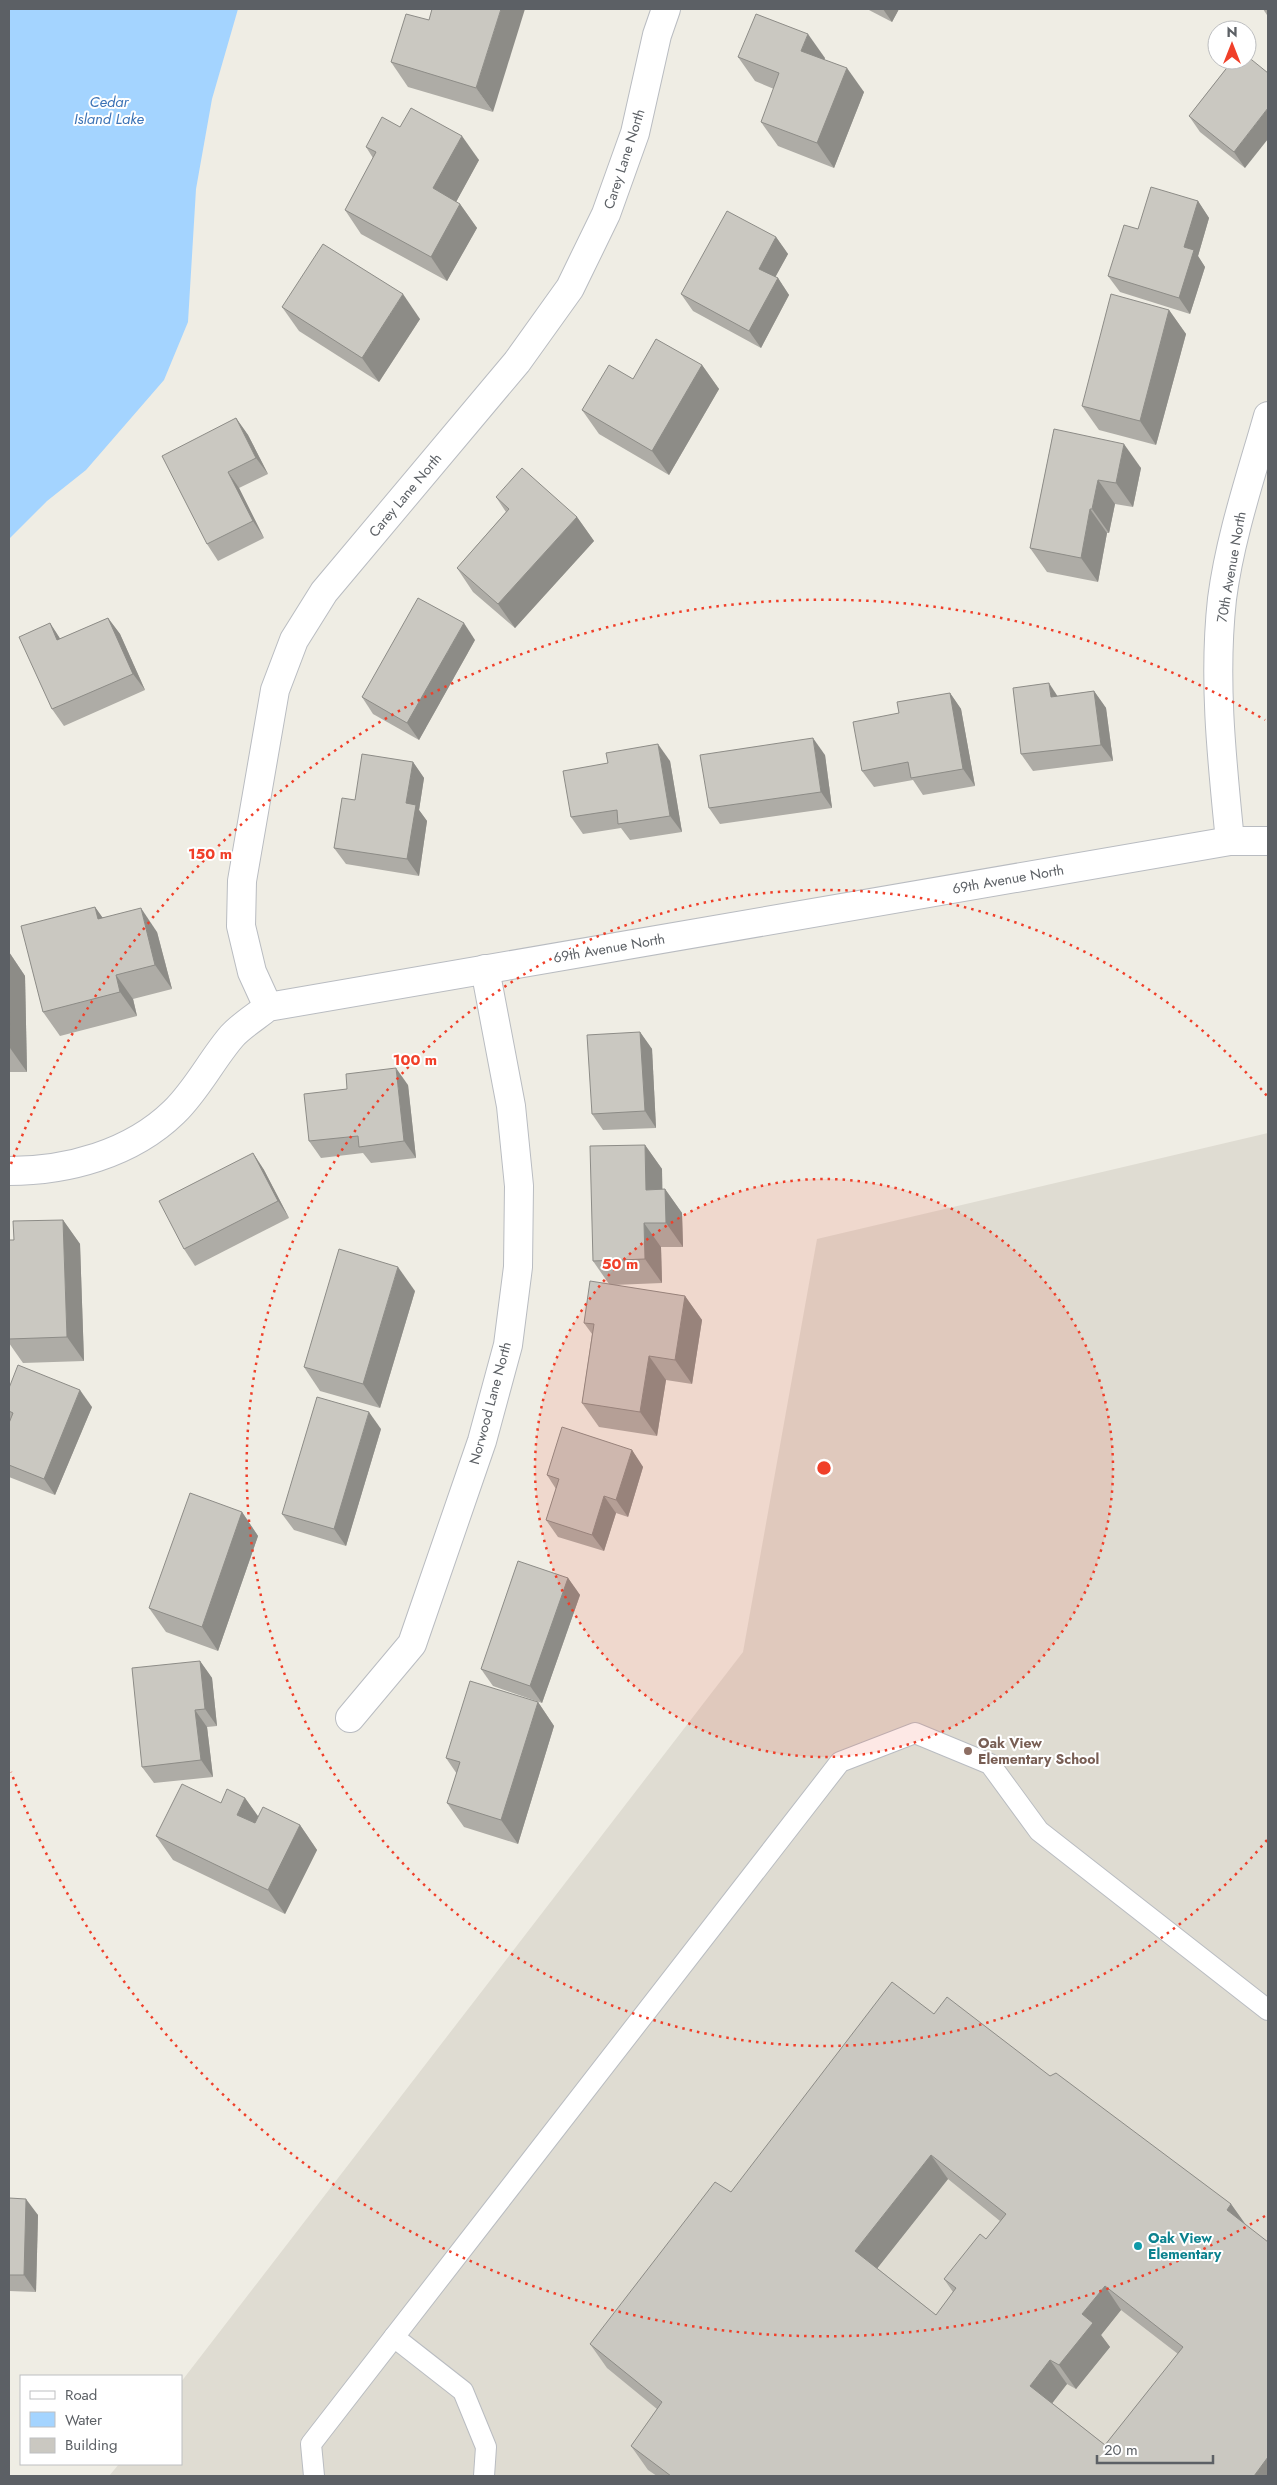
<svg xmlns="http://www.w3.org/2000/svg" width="1277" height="2485" viewBox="0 0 1277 2485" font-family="Jost,sans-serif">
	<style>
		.education { fill: #dfdcd2 }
		.water { fill: #a4d4ff }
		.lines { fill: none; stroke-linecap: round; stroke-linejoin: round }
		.service-casing { stroke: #b9bcc1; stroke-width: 22 }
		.minor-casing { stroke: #b9bcc1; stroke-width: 30 }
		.service { stroke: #fff; stroke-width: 20 }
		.minor { stroke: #fff; stroke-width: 28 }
		.wall { fill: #aeaca6; fill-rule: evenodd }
		.shaded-wall { fill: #8d8c87 }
		.building { fill: #cac8c1; stroke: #8d8c87; fill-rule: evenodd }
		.ring { fill: none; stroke: #f03f29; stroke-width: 2.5; stroke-dasharray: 2.5 5 }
		.education-dot { fill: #8d6e63; stroke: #fff; stroke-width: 2 }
		.culture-dot { fill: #0f9aa8; stroke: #fff; stroke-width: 2 }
		.labels { text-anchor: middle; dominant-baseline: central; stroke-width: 4; stroke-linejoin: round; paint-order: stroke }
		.street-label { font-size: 14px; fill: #5c6065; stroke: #fff }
		.education-label { font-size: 14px; font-weight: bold; fill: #785e54; stroke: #fff; text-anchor: start }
		.culture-label { font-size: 14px; font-weight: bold; fill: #0d838f; stroke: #fff; text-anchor: start }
		.water-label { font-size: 15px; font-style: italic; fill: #3c73b6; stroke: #fff }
		.centre { fill: #f03f29; stroke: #fff; stroke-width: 2.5 }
		.ring-label { font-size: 15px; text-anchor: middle; font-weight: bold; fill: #f03f29; stroke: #fff; stroke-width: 4; stroke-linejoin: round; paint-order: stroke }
	</style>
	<rect width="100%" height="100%" fill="#efede4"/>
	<path class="education" d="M1268 1133V2476H109L119 2464H181V2382L743 1652 817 1239Z"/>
	<path class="water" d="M9 9H238L212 99 196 189 188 322 164 380 86 470 47 501 9 539Z"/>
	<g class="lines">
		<defs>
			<g id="service">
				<path d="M394 2337 463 2391 486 2447 484 2476"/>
				<path d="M314 2476 311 2444 840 1762 915 1733 990 1764 1039 1831 1268 2010"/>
			</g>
			<g id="minor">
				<path d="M1230 841C1222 761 1213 680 1222 599 1230 537 1251 476 1268 416"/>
				<path d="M268 1007 252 972 241 926 242 881 275 690 294 640 324 592 517 362 570 288 606 214 635 133 657 35 666 9"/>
				<path d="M9 1171C67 1171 131 1154 174 1112 197 1090 212 1059 232 1036 242 1025 257 1016 268 1007L1230 841H1268"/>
				<path d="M350 1718 412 1644 482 1441 508 1345 518 1267 519 1186 511 1106 485 969"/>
			</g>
		</defs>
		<use href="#service" class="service-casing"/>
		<use href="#minor" class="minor-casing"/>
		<use href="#service" class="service"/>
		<use href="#minor" class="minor"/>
	</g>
	<g class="wall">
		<path d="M867 9H899L892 22Z"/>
		<path d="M1263 9H1268V16L1267 15Z"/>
		<path d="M429 20 493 112 408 87 391 62Z"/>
		<path d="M738 57 825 58 824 60 864 92 834 168 778 146 761 122 774 89 755 81Z"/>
		<path d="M1233 60 1245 168 1200 132 1189 116Z"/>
		<path d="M400 127 479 160 456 202 460 204 477 228 447 281 361 234 345 210 373 158 366 147Z"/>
		<path d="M1198 201 1209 218 1198 256 1205 267 1190 314 1120 292 1108 276 1138 229Z"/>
		<path d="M776 237 788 254 775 277 778 278 789 295 761 348 693 311 681 294Z"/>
		<path d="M282 307 420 319 379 382 299 331Z"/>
		<path d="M1169 310 1186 334 1156 445 1099 430 1082 406Z"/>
		<path d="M702 365 719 389 669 475 599 434 582 410 633 379Z"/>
		<path d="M236 418 248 435 268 474 239 488 264 538 218 561 207 544Z"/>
		<path d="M1054 429 1141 468 1133 507 1115 504 1109 533H1107L1098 582 1047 572 1030 548Z"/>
		<path d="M496 497 577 517 594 541 515 628 473 592 457 568 506 512Z"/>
		<path d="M108 618 120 634 145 690 64 726 52 709 50 623 60 639Z"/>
		<path d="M475 640 419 740 373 714 362 697Z"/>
		<path d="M1094 691 1106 708 1113 761 1033 771 1021 754 1058 696Z"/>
		<path d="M950 693 961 709 975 786 923 795 913 780 874 787 862 771 899 713Z"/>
		<path d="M825 755 832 808 720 824 709 808Z"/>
		<path d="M670 761 682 832 630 840 621 828 583 834 571 817Z"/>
		<path d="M413 762 424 778 419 810 427 821 419 876 346 864 334 848Z"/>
		<path d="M95 907 102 917 157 932 172 989 133 999 137 1016 60 1036 43 1012Z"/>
		<path d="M9 952 25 976 27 1072H9Z"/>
		<path d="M640 1032 652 1049 656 1128 603 1130 592 1114Z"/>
		<path d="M408 1085 416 1158 371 1163 363 1153 321 1158 309 1141Z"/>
		<path d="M645 1145 662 1169V1189H665L682 1213 683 1247H661L662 1283 613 1285 685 1296 702 1320 692 1384 666 1380 657 1436 599 1427 582 1403 592 1334 584 1323 609 1284 593 1261Z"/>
		<path d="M253 1153 264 1170 289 1218 195 1266 184 1249Z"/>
		<path d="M63 1220 80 1244 84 1361 23 1363 9 1343V1240H14Z"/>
		<path d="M415 1291 380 1408 320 1391 304 1367Z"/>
		<path d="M9 1388 92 1407 55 1495 9 1477V1423L10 1421 9 1419Z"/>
		<path d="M381 1429 346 1546 294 1530 282 1514Z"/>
		<path d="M632 1450 643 1467 628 1517 616 1513 604 1551 558 1537 546 1520 556 1489 547 1475Z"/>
		<path d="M242 1512 258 1536 218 1651 166 1632 149 1608Z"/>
		<path d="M568 1578 580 1595 542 1703 493 1686 481 1669Z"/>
		<path d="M200 1661 212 1678 217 1726 207 1727 213 1777 154 1783 142 1767Z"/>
		<path d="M538 1702 554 1726 518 1844 464 1827 447 1803 457 1774 446 1758Z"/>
		<path d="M245 1798 258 1816 300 1825 317 1850 285 1914 173 1860 156 1836 221 1803Z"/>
		<path d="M934 2014 1050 2076 1231 2204 1246 2225 1268 2476H657L648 2470 631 2446 657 2409 607 2368 590 2344 731 2192ZM948 2179 1000 2221 986 2239 944 2279 953 2292 936 2315 877 2268ZM1121 2310 1178 2354 1105 2445 1052 2403 1067 2384 1076 2389 1110 2347 1101 2335Z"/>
		<path d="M9 2198 38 2215 36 2292 9 2291Z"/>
	</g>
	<g class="shaded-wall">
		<path d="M501 9H525L493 112 476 88Z"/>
		<path d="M883 9H899L892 22Z"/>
		<path d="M808 34 825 58 818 75 801 51Z"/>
		<path d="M847 68 864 92 834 168 817 143Z"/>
		<path d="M1268 108V139L1245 168 1234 152Z"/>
		<path d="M462 136 479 160 450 213 433 188Z"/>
		<path d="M1198 201 1209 218 1198 256 1205 267 1190 314 1179 298 1184 247Z"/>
		<path d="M460 204 477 228 447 281 431 257Z"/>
		<path d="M776 237 788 254 771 285 759 269Z"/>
		<path d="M778 278 789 295 761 348 749 331Z"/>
		<path d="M403 294 420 319 379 382 362 358Z"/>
		<path d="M1169 310 1186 334 1156 445 1140 421Z"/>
		<path d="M702 365 719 389 669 475 652 451Z"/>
		<path d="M236 418 248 435 268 474 256 458Z"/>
		<path d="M1124 444 1141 468 1133 507 1116 483Z"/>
		<path d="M228 472 239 488 264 538 253 521Z"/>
		<path d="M1098 480 1115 504 1109 533 1092 509Z"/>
		<path d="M1090 509 1107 533 1098 582 1081 558Z"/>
		<path d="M577 517 594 541 515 628 498 604Z"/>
		<path d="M108 618 120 634 145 690 133 674Z"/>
		<path d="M50 623 61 640H57Z"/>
		<path d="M464 623 475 640 419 740 407 723Z"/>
		<path d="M1049 683 1060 700 1051 697Z"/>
		<path d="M1094 691 1106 708 1113 761 1101 745Z"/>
		<path d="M950 693 961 709 975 786 963 769Z"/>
		<path d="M813 738 825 755 832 808 821 792Z"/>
		<path d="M658 744 670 761 682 832 670 816Z"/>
		<path d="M413 762 424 778 419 810 427 821 419 876 407 859 406 803Z"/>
		<path d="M95 907 112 931 98 919Z"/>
		<path d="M141 908 157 932 172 989 155 965Z"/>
		<path d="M9 952 25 976 27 1072 10 1048Z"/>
		<path d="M116 975 133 999 137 1016 120 992Z"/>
		<path d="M640 1032 652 1049 656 1128 645 1111Z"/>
		<path d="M396 1068 408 1085 416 1158 404 1141Z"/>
		<path d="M645 1145 662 1169 663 1214 646 1190Z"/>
		<path d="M253 1153 264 1170 289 1218 278 1201Z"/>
		<path d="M665 1189 682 1213 683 1247 666 1223Z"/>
		<path d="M63 1220 80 1244 84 1361 67 1337Z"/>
		<path d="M644 1223 661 1247 662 1283 645 1259Z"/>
		<path d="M398 1267 415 1291 380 1408 363 1384Z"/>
		<path d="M685 1296 702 1320 692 1384 675 1360Z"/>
		<path d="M649 1356 666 1380 657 1436 640 1412Z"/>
		<path d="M80 1390 92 1407 55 1495 44 1479Z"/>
		<path d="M369 1412 381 1429 346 1546 334 1529Z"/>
		<path d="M632 1450 643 1467 628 1517 616 1500Z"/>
		<path d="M604 1496 616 1513 604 1551 592 1535Z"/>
		<path d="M242 1512 258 1536 218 1651 202 1627Z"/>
		<path d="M568 1578 580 1595 542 1703 530 1686Z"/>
		<path d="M200 1661 212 1678 217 1726 205 1709Z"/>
		<path d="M538 1702 554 1726 518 1844 501 1820Z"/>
		<path d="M195 1710 207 1727 213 1777 201 1760Z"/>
		<path d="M245 1798 262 1822 254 1839 237 1815Z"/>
		<path d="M300 1825 317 1850 285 1914 268 1890Z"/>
		<path d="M931 2155 948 2179 872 2275 855 2251Z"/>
		<path d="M26 2199 38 2215 36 2292 24 2275Z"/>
		<path d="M1231 2204 1248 2228 1227 2210Z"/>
		<path d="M1105 2286 1121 2310 1101 2335 1110 2347 1076 2389 1059 2365 1082 2314Z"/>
		<path d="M1050 2360 1067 2384 1047 2410 1030 2386Z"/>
		<path d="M1268 2457V2476H1254Z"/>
	</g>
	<g class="building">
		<path d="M432 9H501L476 88 391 62 406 14 429 20Z"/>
		<path d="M756 14 808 34 801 51 847 68 817 143 761 122 779 73 738 57Z"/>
		<path d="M1247 56 1268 73V108L1234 152 1189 116 1233 60H1247Z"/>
		<path d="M411 108 462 136 433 188 460 204 431 257 345 210 376 152 366 147 382 117 400 127Z"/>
		<path d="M1151 187 1198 201 1184 247 1194 250 1179 298 1108 276 1124 225 1138 229Z"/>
		<path d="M727 211 776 237 759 269 778 278 749 331 681 294Z"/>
		<path d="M323 244 403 294 362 358 282 307Z"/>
		<path d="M1111 294 1169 310 1140 421 1082 406Z"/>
		<path d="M656 339 702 365 652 451 582 410 609 365 633 379Z"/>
		<path d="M236 418 256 458 228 472 253 521 207 544 162 456Z"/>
		<path d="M1054 429 1124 444 1116 483 1098 480 1092 509H1090L1081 558 1030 548Z"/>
		<path d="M522 468 577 517 498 604 457 568 509 509 496 497Z"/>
		<path d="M418 598 464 623 407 723 362 697Z"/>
		<path d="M108 618 133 674 52 709 19 637 50 623 57 640Z"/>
		<path d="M1049 683 1051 697 1094 691 1101 745 1021 754 1013 688Z"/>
		<path d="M950 693 963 769 911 778 908 762 862 771 853 722 899 713 897 702Z"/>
		<path d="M813 738 821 792 709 808 700 755Z"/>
		<path d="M658 744 670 816 618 824 617 810 571 817 563 771 608 763 606 753Z"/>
		<path d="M362 754 413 762 406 803 416 805 407 859 334 848 342 798 355 800Z"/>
		<path d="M95 907 98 919 141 908 155 965 116 975 120 992 43 1012 21 926Z"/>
		<path d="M9 972 10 1048H9Z"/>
		<path d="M640 1032 645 1111 592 1114 587 1035Z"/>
		<path d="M396 1068 404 1141 359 1147 358 1136 309 1141 304 1094 347 1089 346 1074Z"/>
		<path d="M645 1145 646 1190 665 1189 666 1223H644L645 1259 593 1261 590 1146Z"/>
		<path d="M253 1153 278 1201 184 1249 159 1201Z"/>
		<path d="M63 1220 67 1337 9 1339V1240H14L13 1221Z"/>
		<path d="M339 1249 398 1267 363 1384 304 1367Z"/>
		<path d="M590 1281 685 1296 675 1360 649 1356 640 1412 582 1403 594 1324 584 1323Z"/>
		<path d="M18 1365 80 1390 44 1479 9 1465V1423L13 1413 9 1411V1388Z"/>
		<path d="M317 1397 369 1412 334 1529 282 1514Z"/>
		<path d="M562 1427 632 1450 616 1500 604 1496 592 1535 546 1520 559 1479 547 1475Z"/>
		<path d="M190 1493 242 1512 202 1627 149 1608Z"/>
		<path d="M518 1561 568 1578 530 1686 481 1669Z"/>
		<path d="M200 1661 205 1709 195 1710 201 1760 142 1767 132 1668Z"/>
		<path d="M470 1681 538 1702 501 1820 447 1803 460 1762 446 1758Z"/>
		<path d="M182 1784 221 1803 227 1789 245 1798 237 1815 255 1823 263 1807 300 1825 268 1890 156 1836Z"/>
		<path d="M892 1982 934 2014 947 1997 1050 2076 1056 2073 1231 2204 1227 2210 1268 2242V2457L1254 2476H671L631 2446 662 2402 590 2344 715 2182 731 2192ZM931 2155 1006 2214 986 2239 980 2234 944 2279 956 2288 936 2315 855 2251ZM1105 2286 1183 2347 1105 2445 1030 2386 1050 2360 1059 2365 1093 2323 1082 2314Z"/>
		<path d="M9 2198 26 2199 24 2275H9Z"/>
	</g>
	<circle cx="824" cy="1468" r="289" fill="#f03f29" fill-opacity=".12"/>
	<g class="ring">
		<circle cx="824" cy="1468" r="289"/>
		<path d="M1267 1840A578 578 0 1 1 1267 1096"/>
		<path d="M1265 2216A868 868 0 0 1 11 1772M11 1164A868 868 0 0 1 1265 720"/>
	</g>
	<circle class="education-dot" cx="968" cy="1751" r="5"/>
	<circle class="culture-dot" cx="1138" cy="2246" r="5"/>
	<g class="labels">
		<g class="street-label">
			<text transform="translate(624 159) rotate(-72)">Carey Lane North</text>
			<text transform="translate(405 495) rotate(-50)">Carey Lane North</text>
			<text transform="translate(1231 567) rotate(-80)">70th Avenue North</text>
			<text transform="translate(1008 879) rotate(-10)">69th Avenue North</text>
			<text transform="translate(609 948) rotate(-10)">69th Avenue North</text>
			<text transform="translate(490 1403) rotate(-75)">Norwood Lane North</text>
		</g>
		<g class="education-label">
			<text x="978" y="1743">Oak View<tspan x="978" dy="16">Elementary School</tspan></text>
		</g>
		<g class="culture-label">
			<text x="1148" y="2238">Oak View<tspan x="1148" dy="16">Elementary</tspan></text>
		</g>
		<g class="water-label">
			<text x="109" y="102">Cedar<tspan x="109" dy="17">Island Lake</tspan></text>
		</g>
	</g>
	<circle cx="824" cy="1468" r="8" class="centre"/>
	<g class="ring-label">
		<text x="210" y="859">150 m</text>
		<text x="415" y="1065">100 m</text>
		<text x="620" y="1269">50 m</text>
	</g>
	<rect width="1277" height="2485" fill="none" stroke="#5c6065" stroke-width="20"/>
	<rect x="20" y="2375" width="162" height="90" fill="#ffffff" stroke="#bebfc1"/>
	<rect x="30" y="2391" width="25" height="8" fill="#ffffff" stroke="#bebfc1"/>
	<text x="65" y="2400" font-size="15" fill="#5c6065">Road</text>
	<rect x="30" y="2412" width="25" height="15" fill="#a4d4ff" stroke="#bebfc1"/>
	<text x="65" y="2425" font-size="15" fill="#5c6065">Water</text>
	<rect x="30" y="2438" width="25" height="15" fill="#cac8c1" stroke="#bebfc1"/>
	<text x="65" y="2450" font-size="15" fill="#5c6065">Building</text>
	<g transform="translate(1232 45)"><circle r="24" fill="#ffffff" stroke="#bebfc1"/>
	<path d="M0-4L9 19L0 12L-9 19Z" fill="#f03f29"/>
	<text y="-8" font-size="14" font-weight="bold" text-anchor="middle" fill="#5c6065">N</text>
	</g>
	<path d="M1097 2455v8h116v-8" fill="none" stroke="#5c6065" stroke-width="2.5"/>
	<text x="1104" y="2455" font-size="15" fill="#5c6065" stroke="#ffffff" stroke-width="4" paint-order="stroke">20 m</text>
</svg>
